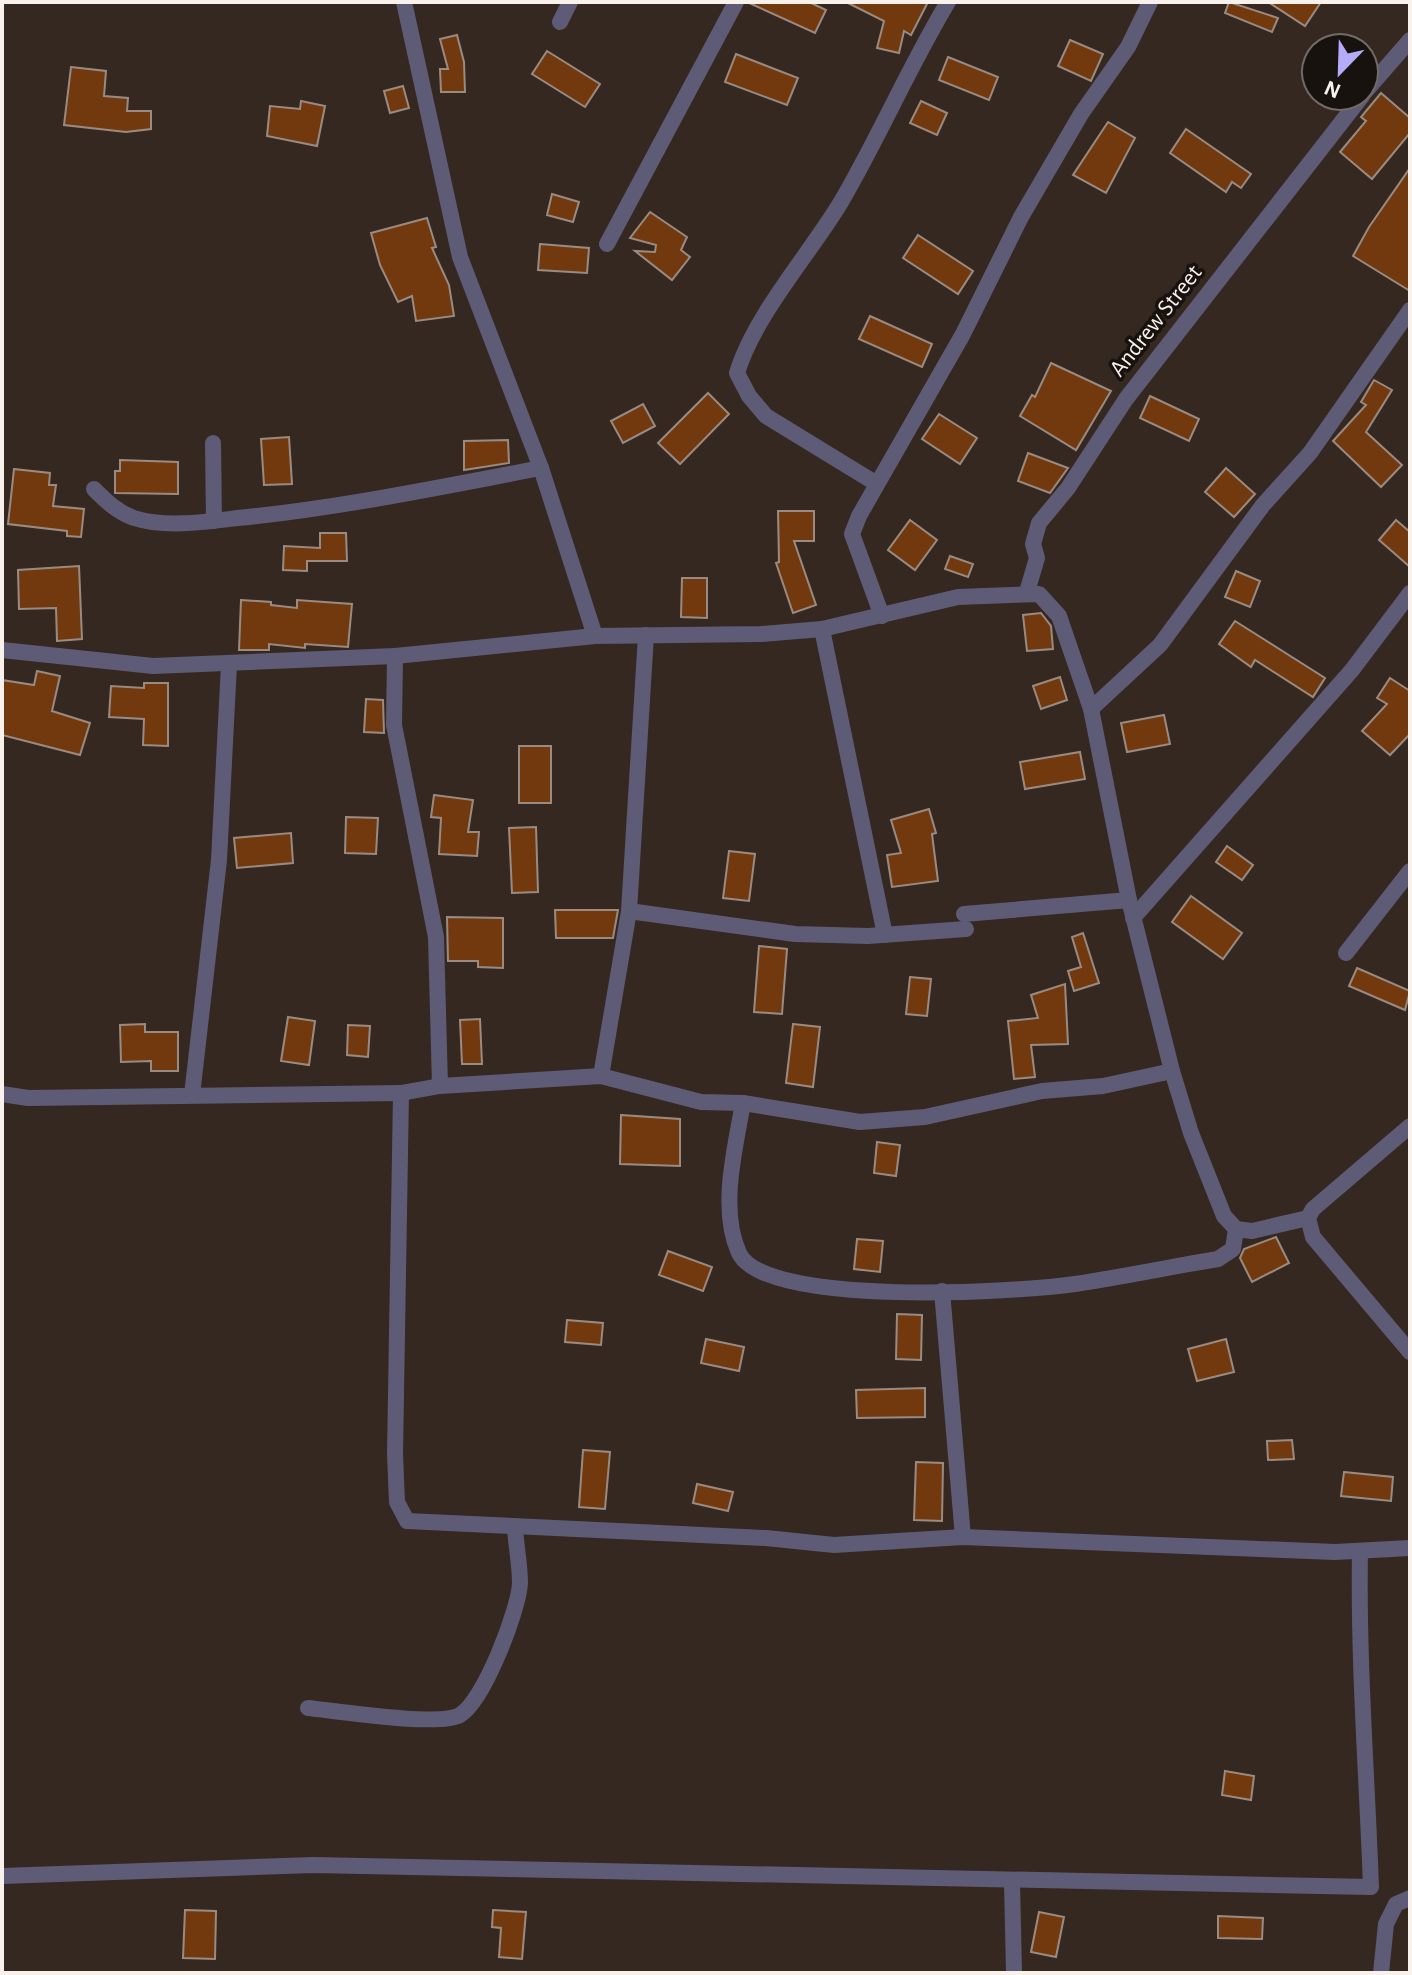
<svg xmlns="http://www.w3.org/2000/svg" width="1412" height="1975" viewBox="0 0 1412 1975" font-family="'Alegreya Sans',sans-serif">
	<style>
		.building { fill: #72390f; stroke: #9a8b82; stroke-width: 2 }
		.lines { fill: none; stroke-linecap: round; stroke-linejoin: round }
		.minor { stroke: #5e5b76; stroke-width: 16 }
		.labels { text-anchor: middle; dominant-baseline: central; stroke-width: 7; stroke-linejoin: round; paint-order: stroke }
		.street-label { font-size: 24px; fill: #f9f1ec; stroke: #18120f }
	</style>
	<rect width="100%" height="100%" fill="#342821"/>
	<g class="building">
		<path d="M747 2H809L826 10 815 33Z"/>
		<path d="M846 2H928L911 35 904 31 899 53 877 48 884 21Z"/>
		<path d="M1229 2 1278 18 1272 32 1225 13Z"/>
		<path d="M1268 2H1321L1305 26Z"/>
		<path d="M457 35 464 62 465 92H441L440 69H448L440 39Z"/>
		<path d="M1070 40 1103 54 1091 81 1058 66Z"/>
		<path d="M547 51 600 84 585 107 532 74Z"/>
		<path d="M736 54 798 78 787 105 725 82Z"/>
		<path d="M948 57 998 77 989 100 939 80Z"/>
		<path d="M71 67 106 71 104 96 128 98 127 111H151V129L126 132 64 125Z"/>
		<path d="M403 86 409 108 390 113 384 91Z"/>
		<path d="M1381 93 1410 118V133L1372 179 1340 152 1366 121 1361 117Z"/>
		<path d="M301 101 325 106 317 146 267 136 270 106 300 109Z"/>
		<path d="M921 101 947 113 937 135 910 123Z"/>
		<path d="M1108 122 1135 138 1106 193 1073 175Z"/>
		<path d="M1186 129 1251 174 1241 188 1232 182 1226 192 1170 153Z"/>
		<path d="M1410 168V291L1353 256 1369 227Z"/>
		<path d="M552 194 579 202 573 222 547 215Z"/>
		<path d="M650 212 687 237 681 250 690 257 672 280 635 251 655 252 656 245 630 238Z"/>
		<path d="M427 218 436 247 432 248 449 285 454 316 416 321 412 296 398 302 380 265 371 233Z"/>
		<path d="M918 235 973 271 958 294 903 258Z"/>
		<path d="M540 244 589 248 587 273 538 270Z"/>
		<path d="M870 316 932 344 922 367 859 339Z"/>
		<path d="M1051 363 1111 391 1076 450 1020 416 1032 395 1035 397Z"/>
		<path d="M1374 380 1392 390 1366 432 1402 465 1381 487 1333 441 1366 405 1361 402Z"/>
		<path d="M708 393 729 414 680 464 658 443Z"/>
		<path d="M1150 396 1199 419 1189 441 1140 418Z"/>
		<path d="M643 404 655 426 623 443 611 421Z"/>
		<path d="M939 414 977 438 960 464 922 439Z"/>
		<path d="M289 437 292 484 264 485 261 439Z"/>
		<path d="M508 440 509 463 464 470V441Z"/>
		<path d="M1028 453 1068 468 1050 493 1018 481Z"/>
		<path d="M120 460 178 462V494L115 493V471H120Z"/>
		<path d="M1226 468 1255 494 1234 517 1205 492Z"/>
		<path d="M14 469 50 473 49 485H56L53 506 84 509 81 537 67 536V531L8 524Z"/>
		<path d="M778 511H814V541H794L816 605 793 613 776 563 779 562Z"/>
		<path d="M910 520 937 540 915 570 888 550Z"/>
		<path d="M1396 520 1410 532V567L1379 540Z"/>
		<path d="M320 533H346L347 561H307V571L283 570 284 546 320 548Z"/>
		<path d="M950 556 973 564 968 577 945 569Z"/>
		<path d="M79 566 82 639 57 641 56 608 19 609 18 570Z"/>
		<path d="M1236 571 1260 581 1250 607 1225 597Z"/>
		<path d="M682 578H707V618L681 617Z"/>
		<path d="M241 600 271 602V605L297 608V600L352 604 348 647 305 644V648L269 644V650H239Z"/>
		<path d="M1041 613 1051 626 1053 649 1027 651 1023 615Z"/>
		<path d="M1235 621 1325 678 1313 697 1255 660 1251 667 1219 644Z"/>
		<path d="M37 671 60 676 52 711 90 723 80 755 2 735V680L34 685Z"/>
		<path d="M1060 677 1067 700 1041 709 1033 686Z"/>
		<path d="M1390 678 1410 691V734L1390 755 1362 731 1387 704 1377 698Z"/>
		<path d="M144 683H168V746L143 745 144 719 109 717 111 686 144 688Z"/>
		<path d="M366 699 383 700 384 733 364 732Z"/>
		<path d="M1164 715 1170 744 1127 752 1121 723Z"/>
		<rect x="519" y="746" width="32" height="57"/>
		<path d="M1080 752 1085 779 1025 789 1020 762Z"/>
		<path d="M434 795 473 800 468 832H479L477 856 439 854 441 818 431 817Z"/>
		<path d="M929 809 936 833 932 834 938 881 892 887 887 855 901 853 891 820Z"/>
		<path d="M346 817 378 818 376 854 345 853Z"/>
		<path d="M536 827 538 892 512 893 509 828Z"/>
		<path d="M291 833 293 863 237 868 234 838Z"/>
		<path d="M1227 846 1253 865 1242 880 1216 862Z"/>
		<path d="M729 851 755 854 749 901 723 898Z"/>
		<path d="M1191 896 1242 933 1223 959 1172 922Z"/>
		<path d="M555 910H618L613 938H556Z"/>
		<path d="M447 917 503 918V968L478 967V961H448Z"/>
		<path d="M1083 933 1099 983 1074 991 1068 971 1081 967 1072 937Z"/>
		<path d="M759 946 787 949 782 1014 754 1012Z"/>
		<path d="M1357 968 1410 991 1405 1010 1349 986Z"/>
		<path d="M910 977 931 979 927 1016 906 1014Z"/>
		<path d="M1065 984 1068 1044 1031 1045 1035 1077 1014 1079 1008 1021 1038 1018 1031 995Z"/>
		<path d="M288 1017 315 1021 309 1065 281 1061Z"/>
		<path d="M480 1019 482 1064H462L460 1020Z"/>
		<path d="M145 1024V1032H178V1071H151V1061L121 1062 120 1025Z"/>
		<path d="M793 1024 820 1027 813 1087 786 1083Z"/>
		<path d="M348 1025 370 1026 368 1057 347 1055Z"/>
		<path d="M621 1115 680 1119V1166L620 1164Z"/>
		<path d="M877 1142 900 1145 896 1176 874 1173Z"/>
		<path d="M1276 1237 1289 1263 1252 1282 1240 1258 1244 1249Z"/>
		<path d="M857 1239 883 1241 880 1272 854 1269Z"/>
		<path d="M668 1251 712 1267 703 1291 659 1275Z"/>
		<path d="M897 1314 922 1315 921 1360 896 1359Z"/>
		<path d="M567 1320 603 1323 601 1345 565 1342Z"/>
		<path d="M706 1339 744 1347 739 1371 701 1363Z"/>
		<path d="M1226 1339 1234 1372 1197 1381 1188 1349Z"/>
		<path d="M925 1388V1417L857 1418 856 1390Z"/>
		<path d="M1292 1440 1294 1459 1268 1460 1267 1441Z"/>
		<path d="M583 1450 610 1452 605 1509 579 1507Z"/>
		<path d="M916 1462 943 1463 942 1521 914 1520Z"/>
		<path d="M1344 1472 1393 1477 1391 1501 1341 1496Z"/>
		<path d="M697 1484 733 1492 728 1511 693 1503Z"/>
		<path d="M1225 1771 1254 1776 1251 1800 1222 1795Z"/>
		<path d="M185 1910 216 1911 215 1959 183 1958Z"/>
		<path d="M493 1910 526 1912 522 1959 499 1957 501 1928 492 1927Z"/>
		<path d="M1039 1912 1064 1917 1056 1957 1031 1952Z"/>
		<path d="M1218 1916 1263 1918 1262 1939 1218 1938Z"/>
	</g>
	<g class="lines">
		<g class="minor">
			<path d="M404 2 460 257 541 468 595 636"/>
			<path d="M560 22 570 2"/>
			<path d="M1364 93 1410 40"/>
			<path d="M607 244 736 2"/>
			<path d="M213 443 214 521"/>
			<path d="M877 484 766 416 749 396 737 373C754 316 809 255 841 202 879 137 909 67 948 2"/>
			<path d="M94 489C106 501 117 512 134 518 165 528 206 522 238 518 340 508 440 487 541 468"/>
			<path d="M1027 592 1037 558 1033 544 1039 523 1068 488 1126 399 1362 96"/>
			<path d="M882 616 852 534 859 516 963 334 1021 217 1081 114 1128 47 1150 2"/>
			<path d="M822 629 885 935"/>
			<path d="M2 650 153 666 395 656 595 636 761 634 822 629 958 597 1039 594 1059 616 1091 709 1129 900 1172 1071 1191 1133 1224 1216 1236 1229 1252 1231 1308 1218"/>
			<path d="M1091 709 1160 645 1263 505 1310 453 1410 310"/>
			<path d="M629 911 795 934 868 936 966 929"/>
			<path d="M964 914 1129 900"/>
			<path d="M1133 918 1352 670 1410 593"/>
			<path d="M1346 953 1410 871"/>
			<path d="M601 1076 629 911 646 635"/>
			<path d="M440 1086 601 1076 701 1102 743 1103 860 1122 925 1117 1042 1091 1103 1086 1172 1071"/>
			<path d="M401 1093 395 1454 397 1502 407 1521 766 1538 834 1545 963 1537 1335 1552 1410 1548"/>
			<path d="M2 1094 28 1098 401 1093 440 1086 436 937 394 725 395 656"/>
			<path d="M192 1095 219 860 229 664"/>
			<path d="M743 1103C735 1149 719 1209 739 1253 765 1308 1019 1292 1075 1284 1122 1277 1170 1267 1218 1259L1233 1249 1236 1229"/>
			<path d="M1410 1126 1313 1209 1308 1218 1313 1237 1410 1352"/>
			<path d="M942 1291 963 1537"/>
			<path d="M308 1708C337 1711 439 1727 460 1715 484 1701 519 1609 520 1583 520 1565 516 1545 515 1528"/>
			<path d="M2 1876 313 1865 1371 1887C1367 1775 1358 1663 1360 1551"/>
			<path d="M1012 1882 1014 1973"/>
			<path d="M1381 1973 1386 1924 1396 1904 1410 1898"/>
		</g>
	</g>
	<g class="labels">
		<g class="street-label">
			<text transform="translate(1156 321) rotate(-52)">Andrew Street</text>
		</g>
	</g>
	<rect width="1412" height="1975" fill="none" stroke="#f9f1ec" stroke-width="8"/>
	<g transform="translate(1340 72) rotate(203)"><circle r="38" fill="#18120f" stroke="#726b67" stroke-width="2"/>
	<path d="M0-6L14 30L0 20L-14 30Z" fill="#b5acf9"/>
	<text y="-12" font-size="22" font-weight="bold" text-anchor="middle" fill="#f9f1ec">N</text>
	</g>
</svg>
